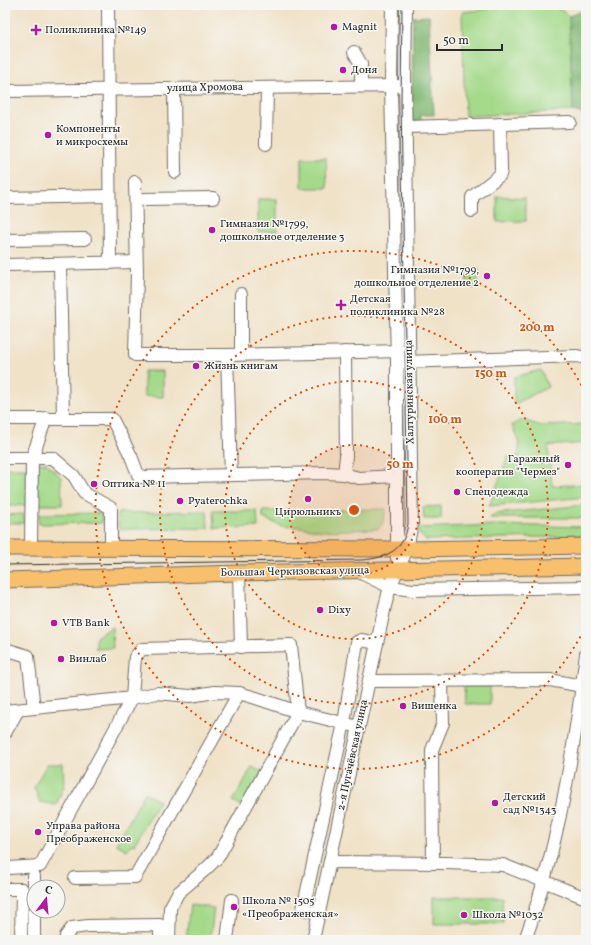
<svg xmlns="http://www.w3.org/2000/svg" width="591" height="945" viewBox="0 0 591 945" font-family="Vollkorn,serif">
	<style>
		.green { fill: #a5da8b; stroke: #68825b }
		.forest { fill: #84ba77; stroke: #587251 }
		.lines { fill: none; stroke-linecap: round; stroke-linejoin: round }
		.minor-casing { stroke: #706b62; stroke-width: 14 }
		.major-casing { stroke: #706b62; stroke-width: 17 }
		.minor { stroke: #fff; stroke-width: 12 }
		.major { stroke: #f8bf6c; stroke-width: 15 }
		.tram { stroke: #2b2b2b; stroke-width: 1 }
		.ring { fill: none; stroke: #d5540f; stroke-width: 2; stroke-dasharray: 2 4 }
		.poi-dot { fill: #b5179e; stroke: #f6f6f2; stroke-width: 1.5 }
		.labels { text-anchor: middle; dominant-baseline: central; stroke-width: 3; stroke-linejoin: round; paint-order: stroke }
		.poi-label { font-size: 11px; fill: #2b2b2b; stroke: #f6f6f2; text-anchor: start }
		.street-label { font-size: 11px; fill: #2b2b2b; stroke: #f6f6f2 }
		.centre { fill: #d5540f; stroke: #f6f6f2; stroke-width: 2 }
		.ring-label { font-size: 12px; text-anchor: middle; font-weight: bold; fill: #d5540f; stroke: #f6f6f2; stroke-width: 3; stroke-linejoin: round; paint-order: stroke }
	</style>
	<rect width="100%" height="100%" fill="#f6f6f2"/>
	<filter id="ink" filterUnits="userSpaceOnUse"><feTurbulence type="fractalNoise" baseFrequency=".025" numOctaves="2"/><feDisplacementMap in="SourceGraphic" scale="8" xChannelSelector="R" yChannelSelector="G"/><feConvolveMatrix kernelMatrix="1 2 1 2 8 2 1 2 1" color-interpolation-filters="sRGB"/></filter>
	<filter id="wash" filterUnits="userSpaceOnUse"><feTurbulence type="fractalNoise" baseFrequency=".012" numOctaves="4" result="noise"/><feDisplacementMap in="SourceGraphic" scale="16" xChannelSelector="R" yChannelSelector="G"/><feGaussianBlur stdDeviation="0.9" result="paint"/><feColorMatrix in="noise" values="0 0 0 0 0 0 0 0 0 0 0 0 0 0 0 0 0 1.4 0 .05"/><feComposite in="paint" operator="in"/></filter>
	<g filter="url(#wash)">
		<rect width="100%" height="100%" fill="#f0e2c7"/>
		<g class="green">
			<path d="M522 5C539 5 557 4 569 16L573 111 465 116 462 12Z"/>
			<path d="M578 5H586V99L583 10Z"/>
			<path d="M302 158H326L327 188H302Z"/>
			<path d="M497 196 525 198 526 221 497 222Z"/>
			<path d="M258 199H277V231L258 232Z"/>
			<path d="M468 268 479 269 477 288 466 287Z"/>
			<path d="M541 370 548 387 514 404V377Z"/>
			<path d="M144 371H163V397L144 396Z"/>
			<path d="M522 420 542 426 586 424V443L548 446 552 486 586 484V497L489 506 508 457 519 456V443L512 425Z"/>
			<path d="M36 463H46L61 477 62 505H37Z"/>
			<path d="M5 468H27V505L5 506Z"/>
			<path d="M586 505V518H490L494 514Z"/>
			<path d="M441 506V519H424L423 507Z"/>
			<path d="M386 509 382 525 378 529 323 531 300 527 282 526 263 518V511Z"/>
			<path d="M207 511 208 528 120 529 119 528 118 513Z"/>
			<path d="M213 511H257L258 527 214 528Z"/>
			<path d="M102 513V523L39 524V514Z"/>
			<path d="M24 514V523H5V515Z"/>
			<path d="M495 525 586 527V536L426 540 419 534 418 528Z"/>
			<path d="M112 627 113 648 96 649V637Z"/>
			<path d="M464 686H490V704H465Z"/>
			<path d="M47 764H63L64 786 56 805 40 802 34 787Z"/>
			<path d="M252 767 262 772 243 807 233 801Z"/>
			<path d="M145 793 159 801 134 845 131 844 127 850 116 844Z"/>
			<path d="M434 897H502L503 924H434Z"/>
			<path d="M190 905 214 908 210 940H186Z"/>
		</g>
		<g class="forest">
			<path d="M583 10 586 115 573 111 569 16Z"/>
			<path d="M429 16 434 115H421V122H412L413 17Z"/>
		</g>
	</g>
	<g filter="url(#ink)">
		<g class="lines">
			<defs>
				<g id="minor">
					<path d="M108 5 110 263"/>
					<path d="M392 5 391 86 397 362V558"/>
					<path d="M354 52 361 64V86"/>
					<path d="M174 89 175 172"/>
					<path d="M5 91 398 86"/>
					<path d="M406 127 570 122"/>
					<path d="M266 144 267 88"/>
					<path d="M135 182 137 273 135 355H227L403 351"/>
					<path d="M5 198 109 196"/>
					<path d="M144 199 213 198"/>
					<path d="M472 211V197L500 175 501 170 500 124"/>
					<path d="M5 240 85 239"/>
					<path d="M60 264 63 418"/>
					<path d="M5 265 136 262"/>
					<path d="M241 294V354"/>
					<path d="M227 355 231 475"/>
					<path d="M404 362 577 356 586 358"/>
					<path d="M5 419H112L131 456 139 477 326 473 344 474 359 478 397 476"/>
					<path d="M5 458H53L74 476 84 493 111 508V548"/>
					<path d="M344 474 346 456 345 352"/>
					<path d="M31 548 32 458 46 418"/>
					<path d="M357 571 390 587 413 590 586 587"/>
					<path d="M239 573 241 647"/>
					<path d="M5 649 28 656 34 708"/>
					<path d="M369 681 550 680 582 686"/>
					<path d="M5 711 132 698 157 693 190 696 215 692 239 693 256 698 298 712 359 727"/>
					<path d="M5 733 18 710"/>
					<path d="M330 862 446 863 503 865 586 898"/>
					<path d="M433 863 432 750 443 723 442 681"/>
					<path d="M9 868 40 866 132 698 135 657 142 649 291 645 298 712 218 857 206 869 178 893 170 908 169 940"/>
					<path d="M75 878 135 877 239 693"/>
					<path d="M34 887V876"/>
					<path d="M5 889H22L21 940"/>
					<path d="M319 913 303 909 344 723 357 642 361 640 377 643"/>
					<path d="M34 940V911"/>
					<path d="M66 940V936L72 928 88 926 160 925V940"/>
					<path d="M227 940 232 900"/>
					<path d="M313 940 385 606 390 587 407 549 412 523 405 86 406 5"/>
					<path d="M525 940C558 848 574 751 586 654"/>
				</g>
				<g id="major">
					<path d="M5 548 407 549 586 546"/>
					<path d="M5 580 239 573 586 566"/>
				</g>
			</defs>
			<use href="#minor" class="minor-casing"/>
			<use href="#major" class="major-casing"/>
			<use href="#minor" class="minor"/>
			<use href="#major" class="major"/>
			<path class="tram" d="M5 565 362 560C387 558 405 550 408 523L401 103 402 5"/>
		</g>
	</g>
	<circle cx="354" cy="510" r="65" fill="#d5540f" fill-opacity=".12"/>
	<g class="ring">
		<circle cx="354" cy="510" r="65"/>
		<circle cx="354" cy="510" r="129"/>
		<circle cx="354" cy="510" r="194"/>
		<path d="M586 626A259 259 0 1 1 586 394"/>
	</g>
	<g class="poi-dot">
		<circle cx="334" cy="27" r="4"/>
		<path d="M34 24h4v4h4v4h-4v4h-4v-4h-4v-4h4z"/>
		<circle cx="343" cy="70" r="4"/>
		<circle cx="48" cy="135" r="4"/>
		<circle cx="212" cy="230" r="4"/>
		<circle cx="487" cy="276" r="4"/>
		<path d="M339 299h4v4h4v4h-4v4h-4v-4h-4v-4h4z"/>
		<circle cx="196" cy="366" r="4"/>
		<circle cx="568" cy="465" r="4"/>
		<circle cx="94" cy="484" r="4"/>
		<circle cx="457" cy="492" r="4"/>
		<circle cx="308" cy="499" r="4"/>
		<circle cx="180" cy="501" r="4"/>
		<circle cx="320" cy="610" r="4"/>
		<circle cx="54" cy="623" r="4"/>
		<circle cx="61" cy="659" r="4"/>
		<circle cx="403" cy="706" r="4"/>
		<circle cx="495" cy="803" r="4"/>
		<circle cx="38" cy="832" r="4"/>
		<circle cx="234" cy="907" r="4"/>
		<circle cx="464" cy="915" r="4"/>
	</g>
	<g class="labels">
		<g class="poi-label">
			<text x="342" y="27">Magnit</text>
			<text x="45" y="30">Поликлиника №149</text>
			<text x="351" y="70">Доня</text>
			<text x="56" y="129">Компоненты<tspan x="56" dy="13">и микросхемы</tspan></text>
			<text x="220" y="224">Гимназия №1799,<tspan x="220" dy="13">дошкольное отделение 3</tspan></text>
			<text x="479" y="270" text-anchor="end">Гимназия №1799,<tspan x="479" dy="13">дошкольное отделение 2</tspan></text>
			<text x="350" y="299">Детская<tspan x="350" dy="13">поликлиника №28</tspan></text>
			<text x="204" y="366">Жизнь книгам</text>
			<text x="560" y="459" text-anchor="end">Гаражный<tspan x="560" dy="13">кооператив "Чермез"</tspan></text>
			<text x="102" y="484">Оптика № 11</text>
			<text x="465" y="492">Спецодежда</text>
			<text x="188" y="501">Pyaterochka</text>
			<text x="308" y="512" text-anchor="middle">Цирюльникъ</text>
			<text x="328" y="610">Dixy</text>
			<text x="62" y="623">VTB Bank</text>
			<text x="69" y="659">Винлаб</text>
			<text x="411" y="706">Вишенка</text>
			<text x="503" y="797">Детский<tspan x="503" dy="13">сад №1343</tspan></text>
			<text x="46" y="826">Управа района<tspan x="46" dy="13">Преображенское</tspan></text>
			<text x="242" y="901">Школа № 1505<tspan x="242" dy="13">«Преображенская»</tspan></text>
			<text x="472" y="915">Школа №1032</text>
		</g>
		<g class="street-label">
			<text transform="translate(205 88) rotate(-1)">улица Хромова</text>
			<text transform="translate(410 392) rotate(-91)">Халтуринская улица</text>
			<text transform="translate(295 572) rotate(-1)">Большая Черкизовская улица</text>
			<text transform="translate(353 755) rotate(-78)">2-я Пугачёвская улица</text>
		</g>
	</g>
	<circle cx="354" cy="510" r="6" class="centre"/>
	<g class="ring-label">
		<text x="537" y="331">200 m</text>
		<text x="491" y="377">150 m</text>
		<text x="445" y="423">100 m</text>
		<text x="400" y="468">50 m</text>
	</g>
	<rect width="591" height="945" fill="none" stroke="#f6f6f2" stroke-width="20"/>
	<g transform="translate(46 899) rotate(16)"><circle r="19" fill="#f6f6f2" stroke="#a5a5a2"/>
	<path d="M0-3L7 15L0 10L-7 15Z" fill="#b5179e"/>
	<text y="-6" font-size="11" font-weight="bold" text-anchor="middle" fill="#2b2b2b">С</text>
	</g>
	<path d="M437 44v6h65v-6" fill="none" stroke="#2b2b2b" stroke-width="2"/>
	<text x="443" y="44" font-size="12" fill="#2b2b2b" stroke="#f6f6f2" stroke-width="3" paint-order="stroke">50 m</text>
</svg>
